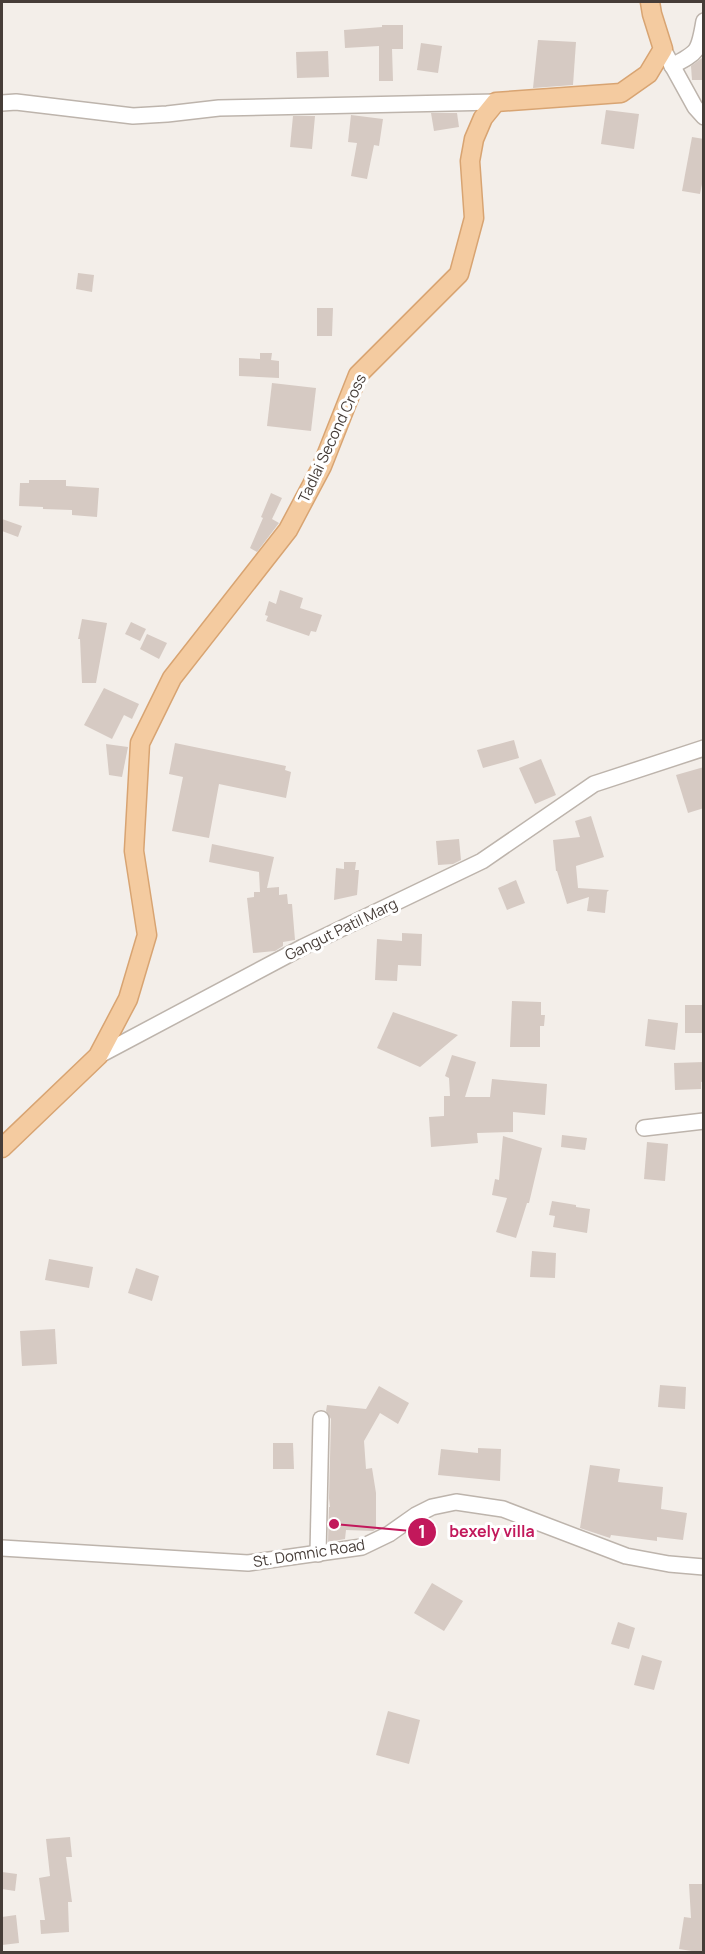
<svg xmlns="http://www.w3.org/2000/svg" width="705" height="1954" viewBox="0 0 705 1954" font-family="Manrope,sans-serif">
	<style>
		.building { fill: #d6cac3 }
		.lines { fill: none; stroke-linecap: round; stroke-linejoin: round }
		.minor-casing { stroke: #bdb4ac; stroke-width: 18 }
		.major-casing { stroke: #d8a472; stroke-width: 21 }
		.minor { stroke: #fff; stroke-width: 15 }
		.major { stroke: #f4cba0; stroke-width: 18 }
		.labels { text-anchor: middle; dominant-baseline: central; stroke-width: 6; stroke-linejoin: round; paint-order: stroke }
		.street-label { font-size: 15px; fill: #463d38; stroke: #fff }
		.leader { fill: none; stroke: #c2185b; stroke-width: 2 }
		.callout-dot { fill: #c2185b; stroke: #fff; stroke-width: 2 }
		.mark-label { font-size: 18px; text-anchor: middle; font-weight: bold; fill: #fff }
		.callout-label { font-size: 16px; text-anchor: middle; font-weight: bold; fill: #c2185b; stroke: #fff; stroke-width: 6; stroke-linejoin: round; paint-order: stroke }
	</style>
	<rect width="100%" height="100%" fill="#f3eee9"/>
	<g class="building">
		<path d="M382 25H403V49H392L393 81H379V46L345 48 344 30 382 27Z"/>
		<path d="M538 40 576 42 573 85 533 88Z"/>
		<path d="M421 43 442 46 438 73 417 70Z"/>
		<path d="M328 51 329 77 297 78 296 52Z"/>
		<path d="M702 58H704V80H692L691 66Z"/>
		<path d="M606 110 639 114 634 149 601 144Z"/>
		<path d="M431 113H457L459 127 434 131Z"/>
		<path d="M351 115 383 119 379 146 374 145 367 179 351 176 357 143 348 142Z"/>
		<path d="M293 116H315L312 149 290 147Z"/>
		<path d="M692 137 704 139V174L700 194 682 191Z"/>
		<path d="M78 273 94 275 92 292 76 289Z"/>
		<path d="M317 308H333L332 336H317Z"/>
		<path d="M260 353H272L271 360 279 361V378L239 376V358L260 359Z"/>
		<path d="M272 383 316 388 311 431 267 426Z"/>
		<path d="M29 480H66V486L99 488 97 517 72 515V510L43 509V507L19 506 20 483H29Z"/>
		<path d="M271 493 282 498 272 519 279 523 257 552 250 548 263 518 261 517Z"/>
		<path d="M2 519 22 526 18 537 2 531Z"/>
		<path d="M280 590 303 598 300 608 322 615 316 632 311 631 309 636 266 621 268 616 265 615 269 601 276 604Z"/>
		<path d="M82 619 107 623 96 683H82L80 639H78Z"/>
		<path d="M131 622 146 629 140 641 125 634Z"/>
		<path d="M147 634 167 643 159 659 140 649Z"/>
		<path d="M104 688 139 704 132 719 124 715 112 739 84 725Z"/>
		<path d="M514 740 519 758 483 768 477 750Z"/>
		<path d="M175 743 286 766 285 770 291 772 286 798 219 784 209 838 172 831 183 777 169 774Z"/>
		<path d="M106 744 128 747 122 777 109 775Z"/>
		<path d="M541 759 556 795 535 804 519 768Z"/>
		<path d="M704 767V808L688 813 676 775Z"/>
		<path d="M591 816 604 857 576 866 578 888 609 890 607 892 605 913 587 911 589 897 567 904 557 871H556L553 840 580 837 575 821Z"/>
		<path d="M459 839 461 860 453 864 438 865 436 841Z"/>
		<path d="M212 844 274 857 267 888 279 887V895L287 894 288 904H292L295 940 283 942V946L275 951 253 953 247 898 254 897V892H260L259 872 209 862Z"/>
		<path d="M344 862H356L355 870H359L357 895 334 900 336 868 344 869Z"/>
		<path d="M516 880 525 903 507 910 498 888Z"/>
		<path d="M402 933 422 934 421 966 398 965 397 981 375 980 377 939 402 941Z"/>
		<path d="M512 1001 541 1002V1015H545L544 1026H540V1047H510Z"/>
		<rect x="685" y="1005" width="19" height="28"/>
		<path d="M393 1012 458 1035 420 1067 377 1048Z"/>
		<path d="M648 1019 678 1023 675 1050 645 1046Z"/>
		<path d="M452 1055 476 1062 465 1097H490L492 1079 547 1084 545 1115 513 1112V1132L477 1133 478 1143 431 1147 429 1117 444 1116V1096H450L449 1078 445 1076Z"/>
		<path d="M704 1062V1081L701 1082V1089L675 1090 674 1063Z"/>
		<path d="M562 1135 587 1138 585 1150 561 1147Z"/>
		<path d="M503 1136 542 1148 529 1203H527L516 1238 496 1232 507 1198 492 1195 495 1179 499 1180Z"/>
		<path d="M647 1142 668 1144 665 1181 644 1179Z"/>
		<path d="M552 1201 576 1205V1207L590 1209 587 1233 553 1227 555 1216 549 1215Z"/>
		<path d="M532 1251 556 1253 555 1278 530 1277Z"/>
		<path d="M49 1259 93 1267 89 1288 45 1280Z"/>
		<path d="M136 1268 159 1276 152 1301 128 1293Z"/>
		<path d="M55 1329 57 1364 22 1366 20 1331Z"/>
		<path d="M660 1385 686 1387 685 1409 658 1407Z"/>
		<path d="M379 1386 409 1403 398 1424 380 1413 364 1441 366 1469 372 1468 376 1493V1529L373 1531 346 1530 345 1539 328 1542 329 1507H330L329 1498 331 1419 326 1411 327 1405 366 1409Z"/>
		<path d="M273 1443H293L294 1469H273Z"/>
		<path d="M478 1448 501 1449 500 1481 438 1475 441 1449 478 1453Z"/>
		<path d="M590 1465 620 1469 618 1482 663 1487 661 1509 687 1513 683 1540 657 1537V1541L611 1535 610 1538 580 1528Z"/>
		<path d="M432 1583 463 1601 444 1631 414 1613Z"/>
		<path d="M618 1622 635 1628 629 1649 611 1644Z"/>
		<path d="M642 1655 662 1661 654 1690 634 1685Z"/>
		<path d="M388 1711 420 1720 409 1764 376 1755Z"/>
		<path d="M70 1837 72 1857H66L72 1902H68L69 1932 41 1934 40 1920H45L39 1878 50 1876 46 1839Z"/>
		<path d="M2 1872 17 1874 15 1891 2 1889Z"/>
		<path d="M689 1884H704V1953L679 1949 684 1917 691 1918Z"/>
		<path d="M16 1915 19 1943 2 1945V1917Z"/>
	</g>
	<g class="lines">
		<defs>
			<g id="minor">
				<path d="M663 49 695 107 704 117"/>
				<path d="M672 66C699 52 699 51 704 21"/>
				<path d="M2 103 16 102 133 116 167 114 219 108 496 102"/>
				<path d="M98 1056 303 947 482 861 594 784 704 748"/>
				<path d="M644 1128 704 1121"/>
				<path d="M2 1548 248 1563 362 1547 389 1534 416 1515 432 1507 456 1502 503 1509 626 1556 669 1564 704 1567"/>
				<path d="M318 1554 321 1419"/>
			</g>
			<path id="major" d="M2 1148 98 1056 128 999 147 935 134 851 140 743 172 678 288 530 322 466 358 375 459 274 474 218 470 161 474 139 483 118 496 102 621 93 648 74 663 49 652 14 650 2"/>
		</defs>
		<use href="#minor" class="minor-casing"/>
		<use href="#major" class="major-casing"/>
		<use href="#minor" class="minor"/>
		<use href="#major" class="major"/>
	</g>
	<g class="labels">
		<g class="street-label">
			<text transform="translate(332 438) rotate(-65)">Tadlai Second Cross</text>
			<text transform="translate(341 929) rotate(-26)">Gangut Patil Marg</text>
			<text transform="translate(309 1553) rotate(-9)">St. Domnic Road</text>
		</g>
	</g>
	<path class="leader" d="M334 1524L422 1532"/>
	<g class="callout-dot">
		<circle cx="334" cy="1524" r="6"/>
		<circle cx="422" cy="1532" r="15"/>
	</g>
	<g class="mark-label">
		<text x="422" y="1538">1</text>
	</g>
	<g class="callout-label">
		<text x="492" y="1537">bexely villa</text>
	</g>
	<rect width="705" height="1954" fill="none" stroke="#463d38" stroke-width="6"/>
</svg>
